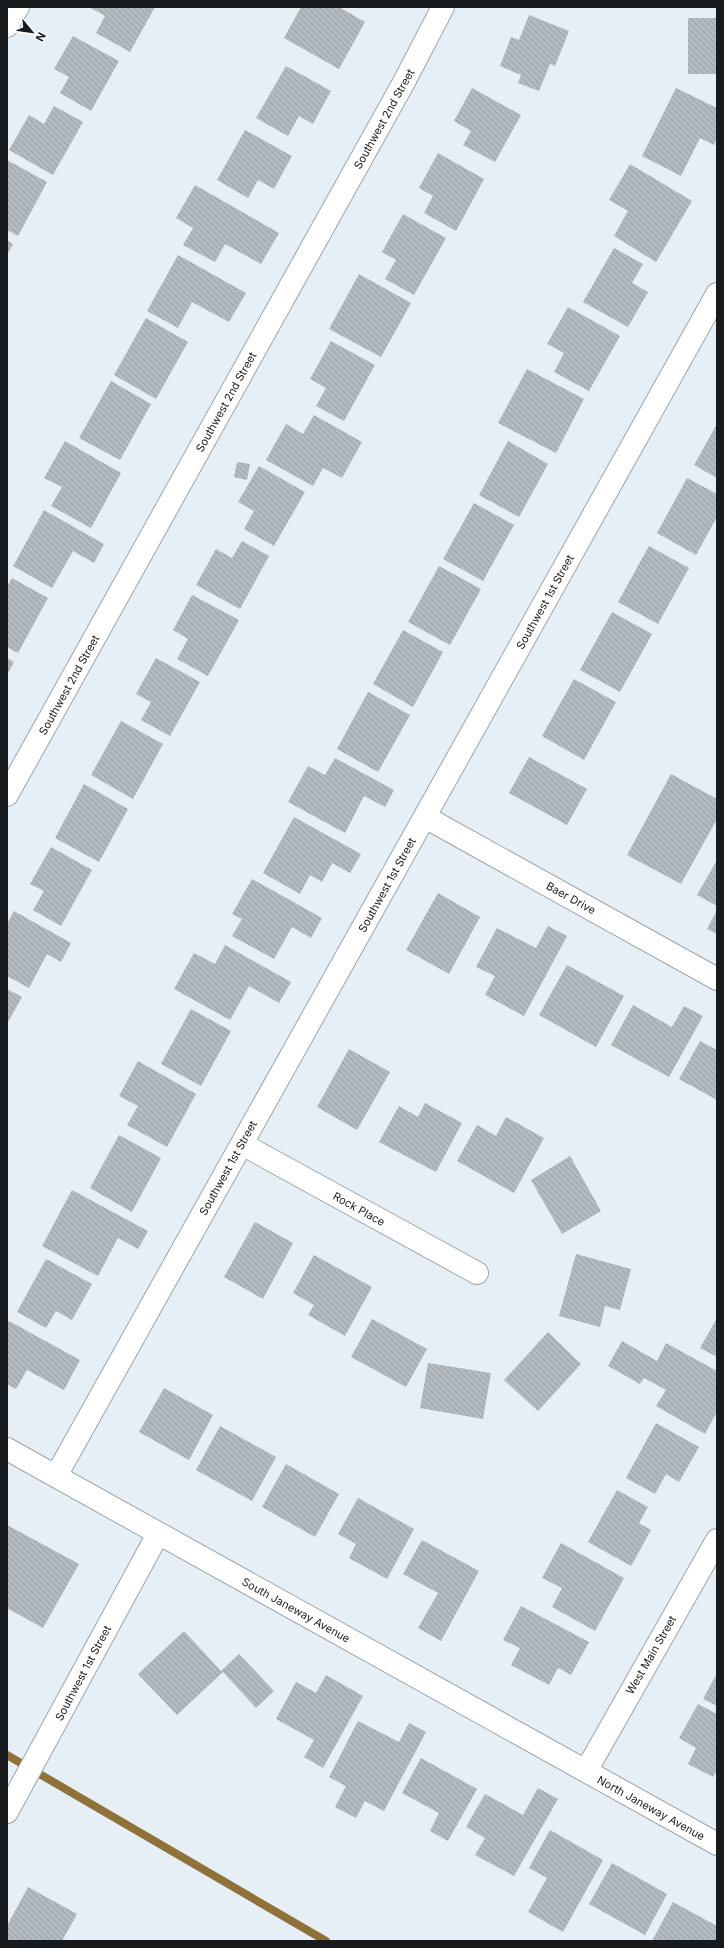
<svg xmlns="http://www.w3.org/2000/svg" width="724" height="1948" viewBox="0 0 724 1948" font-family="Inter,sans-serif">
	<style>
		.lines { fill: none; stroke-linecap: round; stroke-linejoin: round }
		.stream { stroke: #8e723a; stroke-width: 8 }
		.building { fill: url(#building-back-hatch) }
		.minor-casing { stroke: #9da5ab; stroke-width: 24 }
		.tertiary-casing { stroke: #9da5ab; stroke-width: 24 }
		.minor { stroke: #fff; stroke-width: 22 }
		.tertiary { stroke: #fff; stroke-width: 22 }
		.labels { text-anchor: middle; dominant-baseline: central; stroke-width: 3; stroke-linejoin: round; paint-order: stroke }
		.street-label { font-size: 11px; fill: #171b1d; stroke: #fff }
	</style>
	<defs>
		<pattern id="building-back-hatch" width="6" height="6" patternUnits="userSpaceOnUse"><rect width="6" height="6" fill="#b2bac0"/><path d="M-1 5l2 2M0 0l6 6M5-1l2 2" fill="none" stroke="#989fa5"/></pattern>
	</defs>
	<rect width="100%" height="100%" fill="#e7eff6"/>
	<g class="lines">
		<path class="stream" d="M7 1755 326 1941"/>
	</g>
	<g class="building">
		<path d="M89 7H155L130 52 96 33 105 16Z"/>
		<path d="M301 7H339L365 22 339 69 284 38Z"/>
		<path d="M529 15 569 31 555 66 550 64 539 91 518 83 521 75 500 66 511 37 519 40Z"/>
		<rect x="688" y="18" width="29" height="56"/>
		<path d="M73 36 119 61 91 111 60 93 69 77 54 69Z"/>
		<path d="M286 66 331 91 313 124 299 116 288 136 256 118Z"/>
		<path d="M472 88 521 115 495 162 463 145 471 131 454 121Z"/>
		<path d="M676 88 717 108V138L714 145 700 138 681 176 642 156Z"/>
		<path d="M54 106 83 122 53 175 9 150 29 115 44 124Z"/>
		<path d="M245 130 292 156 274 189 258 180 248 198 217 180Z"/>
		<path d="M438 153 484 179 456 231 424 213 433 196 419 188Z"/>
		<path d="M7 160 47 182 18 236 7 230Z"/>
		<path d="M630 164 692 201 656 262 614 236 628 211 609 200Z"/>
		<path d="M195 185 279 233 261 264 225 244 215 262 183 245 193 228 176 218Z"/>
		<path d="M403 214 446 238 414 295 385 279 396 260 382 252Z"/>
		<path d="M7 240 13 244 7 255Z"/>
		<path d="M614 248 643 264 632 283 648 292 628 327 583 302Z"/>
		<path d="M178 255 246 293 229 322 192 302 178 328 147 311Z"/>
		<path d="M359 274 411 303 381 357 329 329Z"/>
		<path d="M568 307 620 336 589 391 554 372 564 353 547 344Z"/>
		<path d="M146 318 188 342 156 399 114 375Z"/>
		<path d="M331 341 375 365 344 421 316 406 326 388 310 379Z"/>
		<path d="M527 369 584 399 556 453 498 423Z"/>
		<path d="M111 381 151 404 120 460 79 438Z"/>
		<path d="M314 415 362 442 342 478 323 468 313 486 266 460 286 424 303 434Z"/>
		<path d="M717 424V478L694 465Z"/>
		<path d="M65 441 121 473 91 528 51 506 62 487 44 478Z"/>
		<path d="M508 441 548 464 519 517 479 495Z"/>
		<path d="M237 462 250 464 247 480 234 477Z"/>
		<path d="M259 466 305 492 274 546 244 529 254 511 238 502Z"/>
		<path d="M687 478 717 494V517L696 555 657 533Z"/>
		<path d="M474 503 514 525 483 581 443 559Z"/>
		<path d="M44 510 104 544 94 563 73 551 52 588 13 566Z"/>
		<path d="M242 541 269 556 240 609 196 585 216 549 232 558Z"/>
		<path d="M649 546 689 568 658 624 618 602Z"/>
		<path d="M439 566 481 589 450 645 408 622Z"/>
		<path d="M12 578 48 598 18 653 7 647V587Z"/>
		<path d="M192 595 239 620 208 676 177 659 188 639 173 630Z"/>
		<path d="M612 612 652 634 620 692 580 670Z"/>
		<path d="M403 630 443 652 413 707 373 684Z"/>
		<path d="M7 658 14 662 7 675Z"/>
		<path d="M156 658 200 682 170 736 141 720 151 702 136 694Z"/>
		<path d="M574 679 616 702 584 760 542 736Z"/>
		<path d="M368 692 410 715 378 772 337 749Z"/>
		<path d="M121 721 163 744 133 799 91 775Z"/>
		<path d="M529 757 587 789 567 825 509 793Z"/>
		<path d="M335 758 394 790 385 807 364 796 345 833 288 802 308 766 325 775Z"/>
		<path d="M671 774 717 799V819L681 884 627 855Z"/>
		<path d="M84 784 128 809 99 862 55 838Z"/>
		<path d="M294 817 361 854 350 873 332 863 322 882 310 875 300 894 263 873Z"/>
		<path d="M51 847 92 870 61 926 33 910 44 891 30 884Z"/>
		<path d="M717 860V906L697 895Z"/>
		<path d="M252 879 322 918 311 938 292 927 274 959 232 936 242 919 232 914Z"/>
		<path d="M438 893 480 917 449 974 406 950Z"/>
		<path d="M717 910V934L707 929Z"/>
		<path d="M14 911 71 943 61 962 47 954 29 988 7 976V924Z"/>
		<path d="M548 926 567 936 524 1016 485 995 495 976 476 967 497 928 536 948Z"/>
		<path d="M225 945 291 982 279 1003 249 986 230 1020 174 989 194 953 215 964Z"/>
		<path d="M567 965 624 996 596 1047 539 1015Z"/>
		<path d="M7 989 22 997 7 1024Z"/>
		<path d="M633 1005 672 1027 684 1006 703 1016 669 1077 611 1045Z"/>
		<path d="M191 1009 231 1031 201 1086 161 1064Z"/>
		<path d="M700 1041 717 1050V1100L679 1079Z"/>
		<path d="M349 1049 390 1072 357 1130 317 1107Z"/>
		<path d="M138 1061 196 1094 167 1147 127 1125 138 1106 119 1096Z"/>
		<path d="M425 1103 462 1123 436 1172 379 1142 399 1106 418 1117Z"/>
		<path d="M506 1117 544 1138 514 1193 457 1161 477 1125 496 1136Z"/>
		<path d="M119 1135 161 1158 132 1212 90 1188Z"/>
		<path d="M570 1156 601 1211 562 1234 531 1180Z"/>
		<path d="M72 1190 148 1231 138 1249 118 1238 98 1276 42 1246Z"/>
		<path d="M255 1222 293 1243 263 1299 224 1277Z"/>
		<path d="M576 1254 631 1269 620 1310 605 1306 600 1327 559 1316Z"/>
		<path d="M314 1255 372 1287 345 1336 308 1315 314 1305 293 1293Z"/>
		<path d="M46 1259 92 1284 72 1320 56 1311 46 1328 17 1312Z"/>
		<path d="M717 1318V1357L700 1348Z"/>
		<path d="M372 1319 427 1349 406 1387 351 1357Z"/>
		<path d="M9 1321 80 1360 64 1390 27 1370 16 1389 7 1384V1324Z"/>
		<path d="M548 1332 581 1364 538 1411 504 1380Z"/>
		<path d="M622 1341 657 1361 666 1343 717 1371V1412L705 1434 656 1406 666 1390 644 1378 640 1384 608 1366Z"/>
		<path d="M428 1363 491 1373 483 1419 420 1408Z"/>
		<path d="M164 1388 213 1415 189 1460 139 1432Z"/>
		<path d="M656 1423 699 1447 679 1482 666 1474 655 1494 626 1478Z"/>
		<path d="M220 1426 276 1457 252 1501 196 1470Z"/>
		<path d="M286 1464 339 1494 315 1537 262 1507Z"/>
		<path d="M617 1490 648 1507 639 1523 651 1530 631 1566 588 1542Z"/>
		<path d="M358 1498 414 1529 387 1579 349 1558 356 1544 338 1534Z"/>
		<path d="M7 1525 79 1564 43 1628 7 1608Z"/>
		<path d="M422 1540 479 1571 441 1641 418 1628 438 1593 403 1574Z"/>
		<path d="M561 1543 624 1578 595 1631 552 1607 562 1588 542 1578Z"/>
		<path d="M521 1606 589 1642 571 1675 558 1668 549 1685 511 1665 520 1648 503 1640Z"/>
		<path d="M184 1631 221 1671 239 1654 274 1691 256 1708 223 1672 177 1715 138 1674Z"/>
		<path d="M717 1673V1706L703 1699Z"/>
		<path d="M326 1675 363 1696 323 1768 304 1757 314 1740 276 1719 296 1682 316 1693Z"/>
		<path d="M698 1704 717 1714V1770L713 1777 688 1764 696 1748 679 1738Z"/>
		<path d="M358 1721 399 1742 409 1723 426 1732 384 1811 365 1801 356 1818 335 1807 346 1786 329 1777Z"/>
		<path d="M421 1758 477 1789 448 1841 430 1831 439 1813 402 1793Z"/>
		<path d="M538 1788 558 1799 514 1876 475 1855 485 1838 466 1827 485 1794 523 1815Z"/>
		<path d="M550 1830 603 1860 563 1932 528 1912 547 1878 529 1868Z"/>
		<path d="M612 1863 667 1894 645 1935 589 1904Z"/>
		<path d="M28 1887 77 1914 62 1941H7V1926Z"/>
		<path d="M673 1902 717 1926V1941H652Z"/>
	</g>
	<g class="lines">
		<defs>
			<g id="minor">
				<path d="M7 26 18 7"/>
				<path d="M7 795 404 82 443 7"/>
				<path d="M425 817 717 979"/>
				<path d="M242 1144 477 1273"/>
				<path d="M56 1476 717 294"/>
				<path d="M586 1771 717 1540"/>
				<path d="M7 1812 158 1534"/>
			</g>
			<path id="tertiary" d="M7 1449 717 1844"/>
		</defs>
		<use href="#minor" class="minor-casing"/>
		<use href="#tertiary" class="tertiary-casing"/>
		<use href="#minor" class="minor"/>
		<use href="#tertiary" class="tertiary"/>
	</g>
	<g class="labels">
		<g class="street-label">
			<text transform="translate(384 119) rotate(-61)">Southwest 2nd Street</text>
			<text transform="translate(226 402) rotate(-61)">Southwest 2nd Street</text>
			<text transform="translate(545 602) rotate(-61)">Southwest 1st Street</text>
			<text transform="translate(69 685) rotate(-61)">Southwest 2nd Street</text>
			<text transform="translate(387 885) rotate(-61)">Southwest 1st Street</text>
			<text transform="translate(571 898) rotate(29)">Baer Drive</text>
			<text transform="translate(228 1168) rotate(-61)">Southwest 1st Street</text>
			<text transform="translate(359 1209) rotate(29)">Rock Place</text>
			<text transform="translate(296 1610) rotate(29)">South Janeway Avenue</text>
			<text transform="translate(651 1655) rotate(-60)">West Main Street</text>
			<text transform="translate(83 1673) rotate(-62)">Southwest 1st Street</text>
			<text transform="translate(651 1808) rotate(29)">North Janeway Avenue</text>
		</g>
	</g>
	<rect width="724" height="1948" fill="none" stroke="#171b1d" stroke-width="16"/>
	<g transform="translate(32 32) rotate(119)" stroke="#ffffff" stroke-width="3" paint-order="stroke">
	<path d="M0-3L7 15L0 10L-7 15Z" fill="#171b1d"/>
	<text y="-6" font-size="11" font-weight="bold" text-anchor="middle" fill="#171b1d">N</text>
	</g>
</svg>
